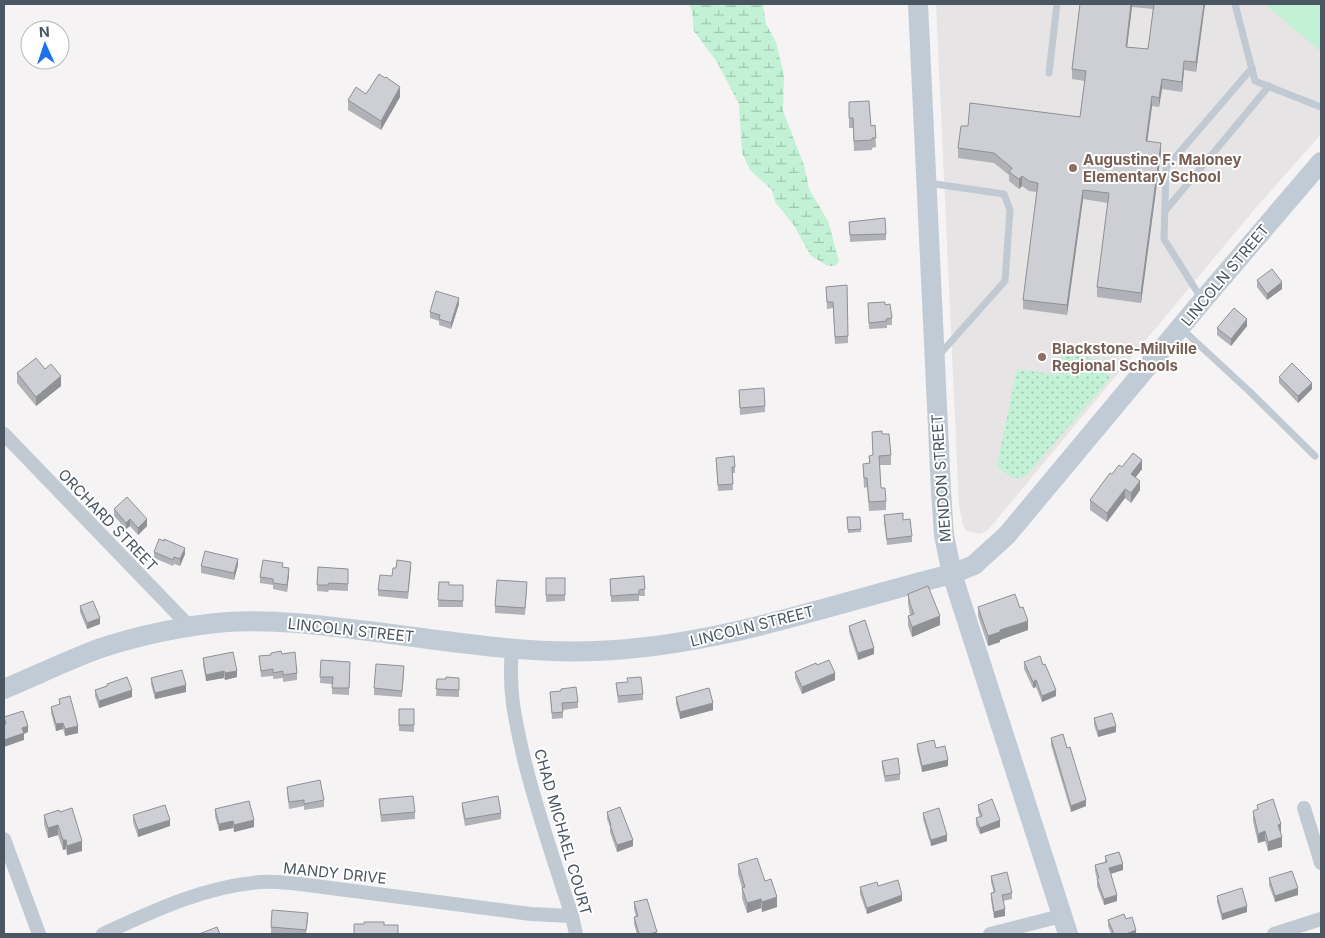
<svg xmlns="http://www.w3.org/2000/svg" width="1325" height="938" viewBox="0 0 1325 938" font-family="Inter,sans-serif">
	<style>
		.education { fill: #e6e4e5 }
		.grass { fill: #c3f1d5 }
		.wetland { fill: url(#wetland-marsh) }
		.park { fill: url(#park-dots) }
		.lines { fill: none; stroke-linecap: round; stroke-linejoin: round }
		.lane { stroke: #c1cad2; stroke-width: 7 }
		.street { stroke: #c1cad2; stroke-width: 14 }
		.secondary { stroke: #c1cbd6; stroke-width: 20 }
		.wall { fill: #b0b2b7; fill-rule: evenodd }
		.shaded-wall { fill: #909195 }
		.building { fill: #cdcfd5; stroke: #909195 }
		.education-dot { fill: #8d6e63; stroke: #fff; stroke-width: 2 }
		.labels { text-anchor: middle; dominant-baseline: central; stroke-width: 4; stroke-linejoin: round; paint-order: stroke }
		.education-label { font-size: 15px; font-weight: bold; fill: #785e54; stroke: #fff; text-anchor: start }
		.street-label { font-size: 15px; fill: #4a5661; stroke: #fff }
	</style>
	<defs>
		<pattern id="wetland-marsh" width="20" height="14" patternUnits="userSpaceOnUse" patternTransform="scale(1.25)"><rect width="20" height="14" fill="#c3f1d5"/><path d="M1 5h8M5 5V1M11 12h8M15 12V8" fill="none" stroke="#a0c6b0"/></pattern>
		<pattern id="park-dots" width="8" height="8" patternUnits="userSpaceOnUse" patternTransform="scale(1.25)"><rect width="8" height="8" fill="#c3f1d5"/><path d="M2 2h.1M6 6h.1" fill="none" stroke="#a0c6b0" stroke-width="1.8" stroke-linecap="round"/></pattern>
	</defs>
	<rect width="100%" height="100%" fill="#f5f3f3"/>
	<path class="education" d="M936 4H1321V134L1254 210 988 530 980 534 967 531 963 525 959 505Z"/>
	<path class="grass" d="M1265 4H1321V52Z"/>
	<path class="wetland" d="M689 4H763L766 24 776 42 784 75 783 111 804 165 809 189 828 221 839 261 835 266H828L811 256 793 224 775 202 772 190 750 170 742 153 739 104 717 62 694 31 692 11Z"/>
	<path class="park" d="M1061 352 1110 362 1103 370 1111 377 1025 477 1012 478 997 466 1017 369 1058 375Z"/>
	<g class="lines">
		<g class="lane">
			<path d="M1235 4 1255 81 1321 107"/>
			<path d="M1049 73 1057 4"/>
			<path d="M928 183 1004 194 1010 210 1005 281 939 355"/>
			<path d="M1165 211 1269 86"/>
			<path d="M1201 298 1164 239 1166 168 1252 68"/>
			<path d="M1182 329 1249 391 1315 456"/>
		</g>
		<g class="street">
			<path d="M4 434 190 627"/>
			<path d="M512 649C508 691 515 719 524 759 537 812 555 864 572 916L576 934"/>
			<path d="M1304 808 1321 863"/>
			<path d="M4 839 39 934"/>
			<path d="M103 934C153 911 205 886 261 882 274 881 287 883 300 884L531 914 572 916"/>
			<path d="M990 934 1061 916"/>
			<path d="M1274 934 1321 919"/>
		</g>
		<g class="secondary">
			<path d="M918 4 941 491 944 535 952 574 1068 934"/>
			<path d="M4 689C35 676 66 661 98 649 136 636 187 625 227 622 274 619 321 625 368 631 443 640 519 654 595 651 718 647 834 603 952 574L974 565 1007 535 1203 300 1321 162"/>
		</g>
	</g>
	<g class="wall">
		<path d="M1080 4H1205L1196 72 1184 70 1182 92 1162 89 1159 107 1152 106 1147 142 1161 153 1141 303 1097 297V287L1108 203 1083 199 1067 315 1023 309V300L1037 192 1029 191 1022 186 1019 189 1009 181V175L994 163 958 158V148L968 126 1080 117 1085 81 1072 79V69ZM1132 7 1153 9 1148 49 1127 47Z"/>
		<path d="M366 94 400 97 381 130 348 110V100Z"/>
		<path d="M849 102 871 126 875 125 876 147 872 148V150L854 151 853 128H849Z"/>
		<path d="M849 222 886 234V240L850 242Z"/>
		<path d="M1257 280 1282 289 1267 300 1257 287Z"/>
		<path d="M847 285 848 343 835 344 833 308 827 309 826 287Z"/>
		<path d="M868 303 885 305 892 318V325H887V328L869 329Z"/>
		<path d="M459 304 451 329 439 325V321L430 318V312Z"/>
		<path d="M1247 326 1231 346 1217 335V328Z"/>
		<path d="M45 369 61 386 36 406 17 383V373Z"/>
		<path d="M1279 377 1312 389 1298 403 1279 383Z"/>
		<path d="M739 390 765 406V412L740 415Z"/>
		<path d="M872 432 882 434 891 455V465H880L881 488 886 501V510L869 511 867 487 864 488 863 464 869 463V456L873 455Z"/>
		<path d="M716 458 735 467V473H732L733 490 718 491Z"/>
		<path d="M1122 467 1142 469 1136 477 1140 490 1131 503 1125 498 1107 522 1090 510V500L1112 474Z"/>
		<path d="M114 509 147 526 138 535 130 526 126 529 114 516Z"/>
		<path d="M884 515 903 520 912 536V542L887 545 884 522Z"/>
		<path d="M847 517 861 529V532L848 533Z"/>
		<path d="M154 552 185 554 180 566 174 564 173 566 154 558Z"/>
		<path d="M238 565 234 580 201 573V566Z"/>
		<path d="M283 567 289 574 287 592 273 589V585L260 583V577Z"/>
		<path d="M318 567 348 569V591L329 590 328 592 317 591Z"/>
		<path d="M411 568 408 599 378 596V590Z"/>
		<path d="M644 576 645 596H639V601L611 602 610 579Z"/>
		<path d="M546 578H565V601L546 602Z"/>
		<path d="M439 582 449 585H463V607H438Z"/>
		<path d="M527 589 525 615 495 613V606Z"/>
		<path d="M908 594 940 625 912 637 908 626V616L910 615 908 603Z"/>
		<path d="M80 606 100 624 87 629 80 612Z"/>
		<path d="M978 607 1028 630 1000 640V642L988 646 978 616Z"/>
		<path d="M849 626 874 654 858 660 849 632Z"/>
		<path d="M282 654 297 673V680L283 682V678L273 679V676L261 677 259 656Z"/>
		<path d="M203 658 237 677 225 680 224 678 206 681 203 665Z"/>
		<path d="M321 660 350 662 349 695 332 694V684L320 683Z"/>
		<path d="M1024 662 1043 665 1056 696 1042 702 1036 687 1033 688 1024 669Z"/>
		<path d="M817 665 835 680 802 694 795 678V672Z"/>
		<path d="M404 673 402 697 374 695V688Z"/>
		<path d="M151 678 186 692 155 699 151 684Z"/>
		<path d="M459 678V697L436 696 437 679H446Z"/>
		<path d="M627 682 643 694V700L618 703 616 683Z"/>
		<path d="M107 684 132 697 99 708 95 696V690L107 686Z"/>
		<path d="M561 691 578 702V708L563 710V718L552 719 550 692Z"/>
		<path d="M676 697 713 710 680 719 676 704Z"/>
		<path d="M59 699 78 733 65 736 63 729 56 731 51 713V707L59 705Z"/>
		<path d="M399 709H414V732L399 731Z"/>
		<path d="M1094 718 1116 732 1098 737 1094 725Z"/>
		<path d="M1051 738 1067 748 1086 806 1071 812 1051 745Z"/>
		<path d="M917 744 936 748 948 766 922 772 917 750Z"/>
		<path d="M882 761 900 774V780L885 782 882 767Z"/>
		<path d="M287 787 324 800V807L304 810V806L289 809 287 793Z"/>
		<path d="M379 799 415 812V819L381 822Z"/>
		<path d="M462 803 501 813V819L465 826 462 809Z"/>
		<path d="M978 805 1000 827 980 834 976 825V818L980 817 978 811Z"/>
		<path d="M1257 805 1281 834 1282 847 1268 851 1265 841 1258 843 1253 821V811L1257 810Z"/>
		<path d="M215 809 254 827 234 832 233 828 219 831 215 816Z"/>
		<path d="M60 812 82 851 67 855 66 849 63 850 58 835 48 838 44 824V815Z"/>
		<path d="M607 812 633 846 617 852 610 832V827L607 819Z"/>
		<path d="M923 813 947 841 931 846 923 819Z"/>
		<path d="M133 815 170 826 138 837 133 822Z"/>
		<path d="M1105 856 1123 870 1111 874 1117 901 1104 905 1097 886V879L1095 871V865L1105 862Z"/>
		<path d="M738 864 765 881 777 907 762 912 761 908 747 913 742 898V888L738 874Z"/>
		<path d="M991 876 1012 893V899L1003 901 1005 916 994 918 991 900V893H994L991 882Z"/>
		<path d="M1269 878 1298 895 1275 902 1269 885Z"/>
		<path d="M878 886 902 901 867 914 860 894V887Z"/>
		<path d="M1217 896 1247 912 1222 920 1217 902Z"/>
		<path d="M634 902 657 934H637L634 924V917H636L634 909Z"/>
		<path d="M1126 919 1136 934H1111L1108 926V920Z"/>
		<path d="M308 920 306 934 271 933V927Z"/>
	</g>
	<g class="shaded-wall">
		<path d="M1131 4H1132V7L1126 56V47Z"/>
		<path d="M1204 4H1205L1196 72V62Z"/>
		<path d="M1184 61V70L1182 92V82Z"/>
		<path d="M1162 79V89L1159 107V98Z"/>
		<path d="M400 87V97L381 130V121Z"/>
		<path d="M1152 96V106L1146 151V141Z"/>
		<path d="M1161 143V153L1141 303V293Z"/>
		<path d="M1022 176V186L1019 189V179Z"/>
		<path d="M1083 190V199L1067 315V305Z"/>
		<path d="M1282 282V289L1267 300V294Z"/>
		<path d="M459 298V304L451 329V323Z"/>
		<path d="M1247 319V326L1231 346V339Z"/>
		<path d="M61 376V386L36 406V397Z"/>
		<path d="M1312 383V389L1298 403V396Z"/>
		<path d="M1142 460V469L1131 483V474Z"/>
		<path d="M1140 481V490L1131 503V493Z"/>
		<path d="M1125 489V498L1107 522V513Z"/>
		<path d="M130 519V526L126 529V523Z"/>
		<path d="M147 519V526L138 535V528Z"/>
		<path d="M185 548V554L180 566V559Z"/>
		<path d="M238 559V565L234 580V573Z"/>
		<path d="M289 568V574L287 592V585Z"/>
		<path d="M940 616V625L912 637V627Z"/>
		<path d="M100 618V624L87 629V623Z"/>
		<path d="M1028 621V630L1000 640V642L988 646V636L1000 630Z"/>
		<path d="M874 648V654L858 660V653Z"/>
		<path d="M224 671V678L206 681V675Z"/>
		<path d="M237 671V677L225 680V673Z"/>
		<path d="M835 673V680L802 694V687Z"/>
		<path d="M1036 680V687L1033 688V682Z"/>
		<path d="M186 685V692L155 699V693Z"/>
		<path d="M132 690V697L99 708V701Z"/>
		<path d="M1056 690V696L1042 702V696Z"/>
		<path d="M713 703V710L680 719V712Z"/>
		<path d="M63 723V729L56 731V724Z"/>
		<path d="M28 726V732L24 734V740L4 747V740L22 728Z"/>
		<path d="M78 726V733L65 736V729Z"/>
		<path d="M1116 726V732L1098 737V731Z"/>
		<path d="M948 760V766L922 772V766Z"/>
		<path d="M1086 800V806L1071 812V806Z"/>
		<path d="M170 820V826L138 837V830Z"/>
		<path d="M254 820V827L234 832V825Z"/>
		<path d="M1000 820V827L980 834V828Z"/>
		<path d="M233 821V828L219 831V824Z"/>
		<path d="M1281 824V834L1278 825Z"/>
		<path d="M58 825V835L48 838V828Z"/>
		<path d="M1265 831V841L1258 843V834Z"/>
		<path d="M947 835V841L931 846V840Z"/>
		<path d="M1282 837V847L1268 851V842Z"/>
		<path d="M63 840H66V849L63 850Z"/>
		<path d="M633 840V846L617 852V845Z"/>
		<path d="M82 841V851L67 855V846Z"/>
		<path d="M1123 864V870L1109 874V868Z"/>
		<path d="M1298 888V895L1275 902V896Z"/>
		<path d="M902 895V901L867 914V908Z"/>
		<path d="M1117 895V901L1104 905V899Z"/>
		<path d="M777 897V907L762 912V902Z"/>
		<path d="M761 899V908L747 913V903Z"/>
		<path d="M1247 906V912L1222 920V914Z"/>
		<path d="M1005 909V916L994 918V912Z"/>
		<path d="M1136 930V934H1126Z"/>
	</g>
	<g class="building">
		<path d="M1080 4H1131L1126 47 1148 49 1154 4H1204L1196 62 1184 61 1182 82 1162 79 1159 98 1152 96 1146 141 1161 143 1141 293 1097 287 1109 193 1083 190 1067 305 1023 300 1038 183 1029 181 1022 176 1019 179 1009 172 1012 168 994 153 958 148 961 126H968L970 103 1080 117 1086 71 1072 69Z"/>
		<path d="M379 74 385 78 386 77 400 87 381 121 348 100 356 87 366 94Z"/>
		<path d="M869 101 871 126 875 125 876 138H872V140L854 141 853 118H849V102Z"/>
		<path d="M885 218 886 234 850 235 849 222Z"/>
		<path d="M1272 269 1282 282 1267 294 1257 280Z"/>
		<path d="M847 285 848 336 835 337 833 302H827L826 287Z"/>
		<path d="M436 291 459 298 451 323 439 319 440 315 430 312Z"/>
		<path d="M885 302V305L890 304 892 318 886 319 887 321 869 323 868 303Z"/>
		<path d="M1234 308 1247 319 1231 339 1217 328Z"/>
		<path d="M36 358 45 369 51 364 61 376 36 397 17 373Z"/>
		<path d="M1292 363 1312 383 1298 396 1279 377Z"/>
		<path d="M764 388 765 406 740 408 739 390Z"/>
		<path d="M882 431V434H889L891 455 879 456 881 488H885L886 501 869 502 867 478H864L863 464 870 463 869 456 873 455 872 432Z"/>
		<path d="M1133 453 1142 460 1131 474 1140 481 1131 493 1125 489 1107 513 1090 500 1110 473 1112 474 1119 465 1122 467Z"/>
		<path d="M734 456 735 467H732L733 484 718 485 716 458Z"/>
		<path d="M127 497 147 519 138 528 130 519 126 523 114 509Z"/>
		<path d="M903 513V520L910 519 912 536 887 539 884 515Z"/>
		<path d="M847 517H860L861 529 848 530Z"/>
		<path d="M159 539 164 541V539L185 548 180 559 174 557 173 560 154 552Z"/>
		<path d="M205 551 238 559 234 573 201 566Z"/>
		<path d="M263 560 283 563 282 567 289 568 287 585 273 583V579L260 577Z"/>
		<path d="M397 560 411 562 408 592 378 590 380 575 392 576 393 568H396Z"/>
		<path d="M318 567 348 569V584L329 583 328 585H317Z"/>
		<path d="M644 576 645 589 639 590V594L611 596 610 579Z"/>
		<rect x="546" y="578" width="19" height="17"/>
		<path d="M497 580 527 582 525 608 495 606Z"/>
		<path d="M439 582H449V585H463V601L438 600Z"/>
		<path d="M928 586 940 616 912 627 908 616 914 614 910 604 908 594Z"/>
		<path d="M1015 594 1020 608 1023 607 1028 621 1000 630V632L988 636 978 607Z"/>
		<path d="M93 601 100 618 87 623 80 606Z"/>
		<path d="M865 620 874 648 858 653 849 626Z"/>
		<path d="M281 651 282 654 295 652 297 673 283 675V671L273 673V669L261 671 259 656 271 655V653Z"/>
		<path d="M233 652 237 671 225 673 224 671 206 675 203 658Z"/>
		<path d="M1040 656 1043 665 1045 664 1056 690 1042 696 1036 680 1033 682 1024 662Z"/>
		<path d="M321 660 350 662 349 688H332L333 677H320Z"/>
		<path d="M829 660 835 673 802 687 795 672 816 663 817 665Z"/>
		<path d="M376 664 404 666 402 691 374 688Z"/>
		<path d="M182 670 186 685 155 693 151 678Z"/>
		<path d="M127 677 132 690 99 701 95 690 107 686V684Z"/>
		<path d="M446 677 459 678V690L436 689 437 679H446Z"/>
		<path d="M641 677 643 694 618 696 616 683 628 682 627 678Z"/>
		<path d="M576 687 578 702 562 703 563 712 552 713 550 692 561 691V689Z"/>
		<path d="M709 688 713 703 680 712 676 697Z"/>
		<path d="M70 696 78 726 65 729 63 723 56 724 51 707 60 704 59 699Z"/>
		<rect x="399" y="709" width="15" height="16"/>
		<path d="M23 711 28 726 22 728 24 733 4 740V725L6 724 4 717Z"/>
		<path d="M1112 713 1116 726 1098 731 1094 718Z"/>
		<path d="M1063 734 1067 748 1070 747 1086 800 1071 806 1051 738Z"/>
		<path d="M934 740 936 748 945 746 948 760 922 766 917 744Z"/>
		<path d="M898 758 900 774 885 776 882 761Z"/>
		<path d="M320 780 324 800 304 804V800L289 802 287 787Z"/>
		<path d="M413 796 415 812 381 815 379 799Z"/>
		<path d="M498 796 501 813 465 819 462 803Z"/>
		<path d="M992 799 1000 820 980 828 976 818 982 816 978 805Z"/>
		<path d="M1273 799 1281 824 1278 825 1282 837 1268 842 1265 831 1258 834 1253 811 1258 809 1257 805Z"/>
		<path d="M249 801 254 820 234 825 233 821 219 824 215 809Z"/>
		<path d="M165 805 170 820 138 830 133 815Z"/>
		<path d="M620 807 633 840 617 845 610 825H611L607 812Z"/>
		<path d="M72 808 82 841 67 846 66 840H63L58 825 48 828 44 815 59 810 60 812Z"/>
		<path d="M939 808 947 835 931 840 923 813Z"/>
		<path d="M1119 852 1123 864 1109 868 1117 895 1104 899 1097 879 1099 878 1095 865 1107 862 1105 856Z"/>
		<path d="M757 858 765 881 771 879 777 897 762 902 761 899 747 903 742 888 745 887 738 864Z"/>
		<path d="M1292 871 1298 888 1275 896 1269 878Z"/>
		<path d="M1007 872 1012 893 1002 895 1005 909 994 912 991 893 995 892 991 876Z"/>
		<path d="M898 880 902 895 867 908 860 887 877 882 878 886Z"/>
		<path d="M1242 888 1247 906 1222 914 1217 896Z"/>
		<path d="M647 899 657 932 649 934H639L634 917 638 916 634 902Z"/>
		<path d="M272 910 308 913 306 930 271 927Z"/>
		<path d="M1124 914 1126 919 1132 917 1136 930 1126 934H1114L1108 920Z"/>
		<path d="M364 922H384V925H398V934H354V924H364Z"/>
		<path d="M217 927 220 934H199Z"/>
	</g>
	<g class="education-dot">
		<circle cx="1073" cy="168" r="5"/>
		<circle cx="1042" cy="357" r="5"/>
	</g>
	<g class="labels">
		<g class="education-label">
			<text x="1083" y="159">Augustine F. Maloney<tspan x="1083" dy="17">Elementary School</tspan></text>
			<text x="1052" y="348">Blackstone-Millville<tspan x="1052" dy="17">Regional Schools</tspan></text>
		</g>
		<g class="street-label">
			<text transform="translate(1225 275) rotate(-50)">LINCOLN STREET</text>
			<text transform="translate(941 478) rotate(-94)">MENDON STREET</text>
			<text transform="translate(108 520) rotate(46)">ORCHARD STREET</text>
			<text transform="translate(752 626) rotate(-14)">LINCOLN STREET</text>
			<text transform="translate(351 630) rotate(6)">LINCOLN STREET</text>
			<text transform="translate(563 832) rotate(74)">CHAD MICHAEL COURT</text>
			<text transform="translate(335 873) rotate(6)">MANDY DRIVE</text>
		</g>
	</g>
	<rect width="1325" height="938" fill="none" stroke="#4a5661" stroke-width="10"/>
	<g transform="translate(45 45) rotate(357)"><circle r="24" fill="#ffffff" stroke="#b7bbc0"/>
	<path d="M0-4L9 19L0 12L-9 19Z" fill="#1a73e8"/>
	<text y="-8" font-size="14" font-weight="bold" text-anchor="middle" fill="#4a5661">N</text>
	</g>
</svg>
